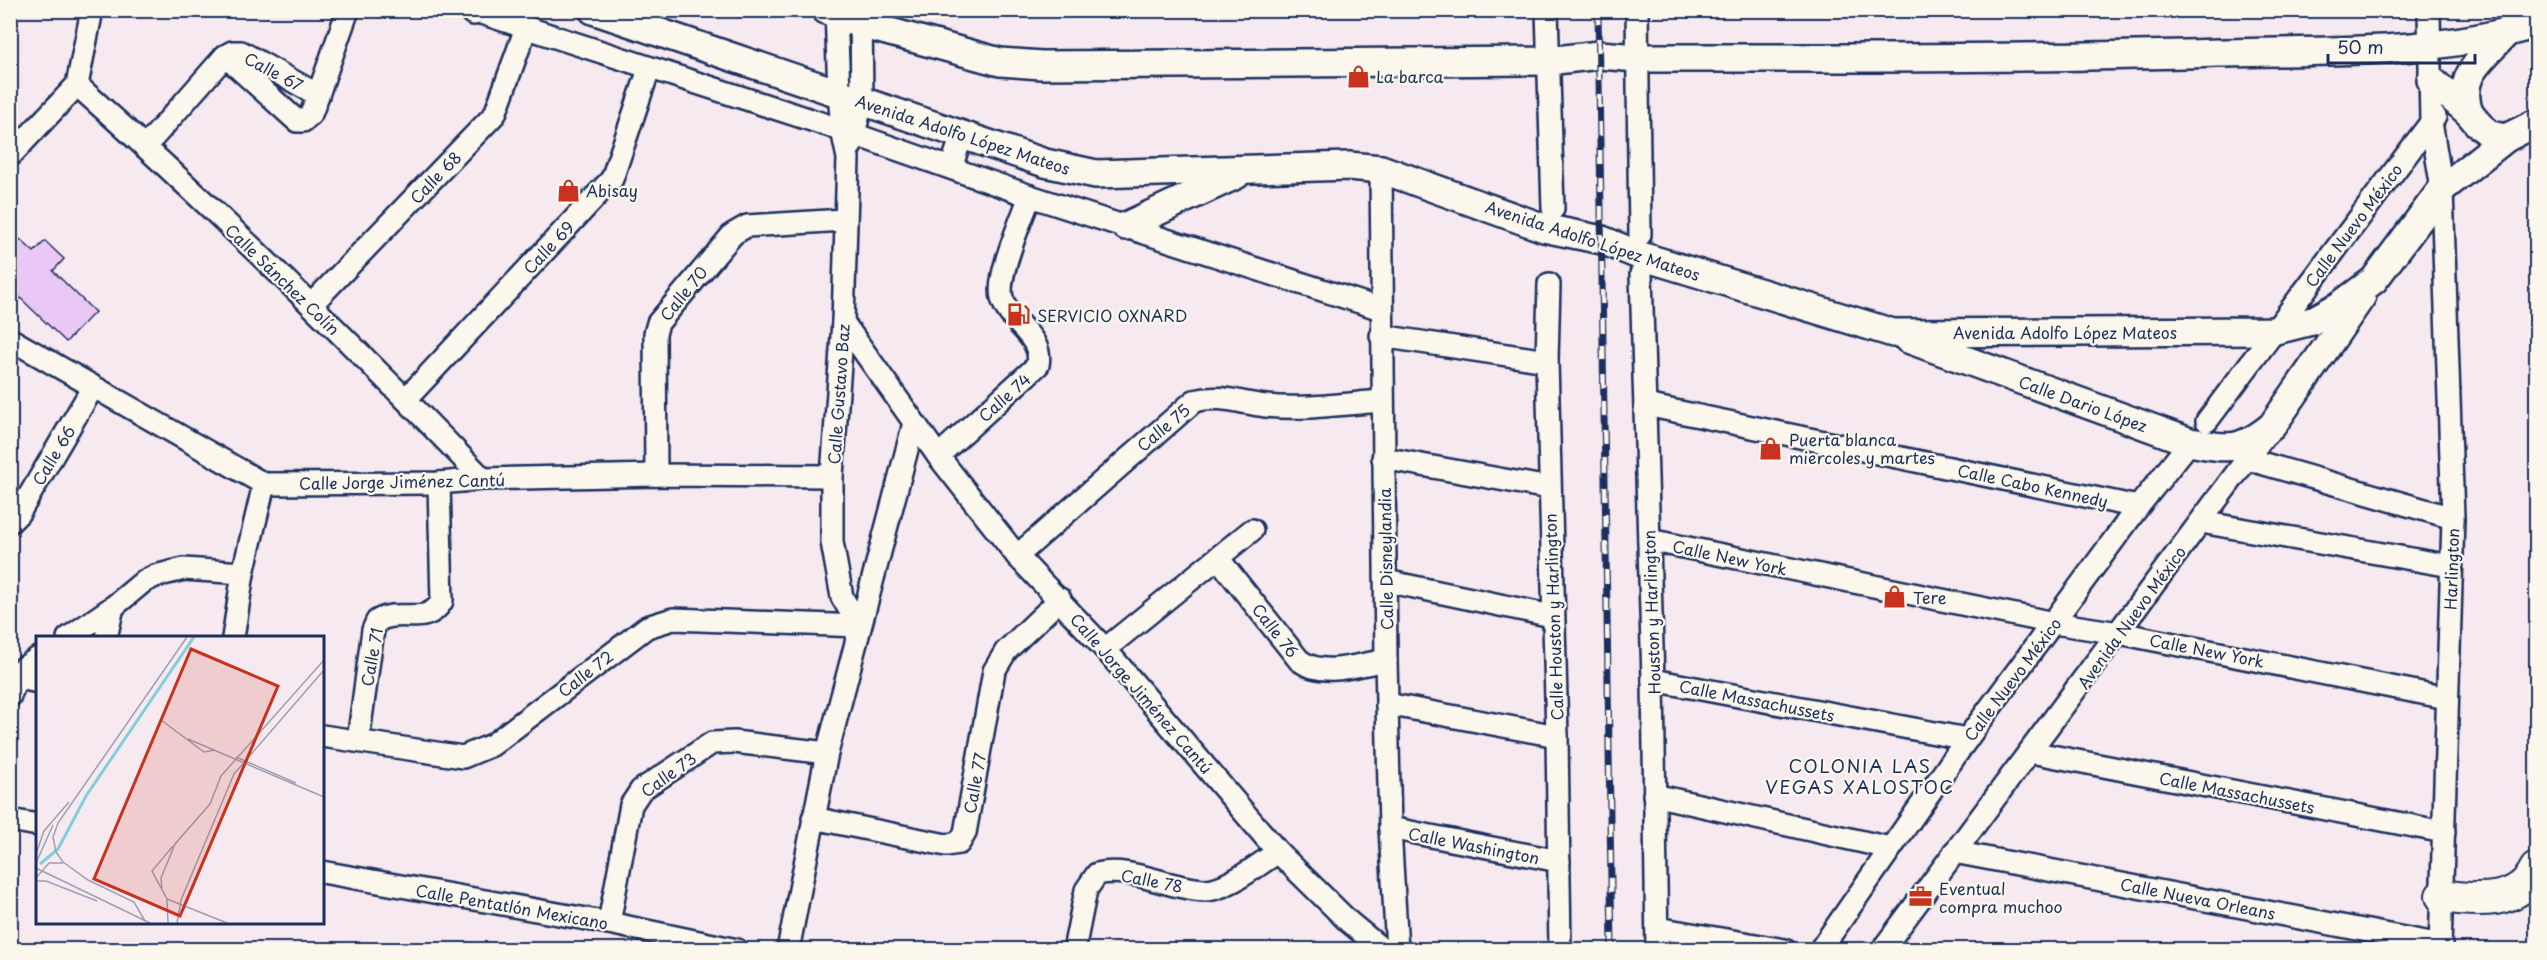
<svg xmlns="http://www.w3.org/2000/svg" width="2547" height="960" viewBox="0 0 2547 960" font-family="'Playpen Sans',sans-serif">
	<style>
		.building { fill: #e9c8f5; stroke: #1b2f5e; stroke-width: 1.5 }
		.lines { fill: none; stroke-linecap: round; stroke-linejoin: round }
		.minor-casing { stroke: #1b2f5e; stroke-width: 26 }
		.major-casing { stroke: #1b2f5e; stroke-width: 32 }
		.highway-casing { stroke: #1b2f5e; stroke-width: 36 }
		.minor { stroke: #fbf7ec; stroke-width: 21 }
		.major { stroke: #fbf7ec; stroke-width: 27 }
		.highway { stroke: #fbf7ec; stroke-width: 32 }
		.rail-casing { stroke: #1b2f5e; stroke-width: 7 }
		.rail { stroke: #fbf7ec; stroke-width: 4.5; stroke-dasharray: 14; stroke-linecap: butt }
		.labels { text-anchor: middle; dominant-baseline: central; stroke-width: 4.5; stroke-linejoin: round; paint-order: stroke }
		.street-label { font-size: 16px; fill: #1b2f5e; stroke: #fbf7ec }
		.poi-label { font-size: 16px; fill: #1b2f5e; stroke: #fbf7ec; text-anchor: start }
		.neighbourhood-label { font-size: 18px; letter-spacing: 1.5px; fill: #1b2f5e; stroke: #fbf7ec }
		.inset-river { fill: none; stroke: #80cfdc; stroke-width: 3 }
		.inset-road { fill: none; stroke: #9e9fb5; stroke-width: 1.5 }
		.view { fill: #c8321e; fill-opacity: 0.15; stroke: #c8321e; stroke-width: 3 }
		.inset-edge { fill: none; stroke: #1b2f5e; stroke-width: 3 }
	</style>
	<rect width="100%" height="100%" fill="#f6e9ef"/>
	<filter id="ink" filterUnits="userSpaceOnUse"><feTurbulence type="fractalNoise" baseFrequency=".0167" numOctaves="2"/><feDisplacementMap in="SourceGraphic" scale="12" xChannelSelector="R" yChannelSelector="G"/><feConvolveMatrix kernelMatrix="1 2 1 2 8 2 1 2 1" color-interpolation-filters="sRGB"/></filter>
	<g filter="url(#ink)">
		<path class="building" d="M10 230 34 252 45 241 64 259 53 271 95 312 66 342 10 288Z"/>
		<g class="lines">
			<defs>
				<g id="minor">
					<path d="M472 10 842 130 1030 196 1381 309"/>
					<path d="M836 10 839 93 842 130 848 158 843 322 832 476V542L842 597 859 626"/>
					<path d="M1547 10 1553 209"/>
					<path d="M1637 10 1640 235"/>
					<path d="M2429 10 2431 122 2442 189 2453 518 2440 950"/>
					<path d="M225 56 297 121H303L311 114 318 95"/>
					<path d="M77 85C218 211 352 343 483 479"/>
					<path d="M851 146 862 102 861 11"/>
					<path d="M145 147 225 56 232 52H241L318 95 348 10"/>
					<path d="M10 156 77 85 92 10"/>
					<path d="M951 168 962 135"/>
					<path d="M1381 169 1386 660 1390 828 1397 950"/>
					<path d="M1641 274 1653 680 1657 950"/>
					<path d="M1549 284 1547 361 1557 736 1560 950"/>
					<path d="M311 305 495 114 526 28"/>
					<path d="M843 322 938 456 1017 556 1105 649 1278 852 1349 922 1383 950"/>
					<path d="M1381 336 1547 361"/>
					<path d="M10 339 264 484 439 483 483 479 656 475 832 476"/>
					<path d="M406 399 612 179 649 69"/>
					<path d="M1646 405 2138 507"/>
					<path d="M2207 421 2435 117"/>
					<path d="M938 456 1038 365C1044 336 1009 324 1002 298 996 276 1022 219 1030 196"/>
					<path d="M1383 458 1549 488"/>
					<path d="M2247 459 2453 518"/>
					<path d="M656 475 655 334 658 323 733 234 747 226 844 220"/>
					<path d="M10 522 19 513 93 387"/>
					<path d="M2201 522 2451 566"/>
					<path d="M1649 540 2054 623 2119 633 2447 698"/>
					<path d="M1017 556 1194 401C1221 394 1239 403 1266 406 1304 410 1343 404 1381 401"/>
					<path d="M1218 558 1299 660C1322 678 1358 665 1386 660"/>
					<path d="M1386 581 1552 616"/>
					<path d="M68 638 113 607 143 582 155 576 184 569 243 573"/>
					<path d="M106 638 113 607"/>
					<path d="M233 638 243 573 264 484"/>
					<path d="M1105 649 1252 530"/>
					<path d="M16 677 38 682"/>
					<path d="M1653 680 1967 739"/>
					<path d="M10 696 19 671 38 658"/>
					<path d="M1387 704 1557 736"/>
					<path d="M322 736 463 757 492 745 647 627 673 619 859 626"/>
					<path d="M358 741 373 630 377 621C401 607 426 628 442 601L439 483"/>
					<path d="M2031 752 2444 832"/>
					<path d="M1654 795 1890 848"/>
					<path d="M813 818 946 845 959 843 965 833 994 671 1006 651 1060 599"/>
					<path d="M10 820 38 825"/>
					<path d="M1390 828 1559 861"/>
					<path d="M1954 852 2441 945"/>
					<path d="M322 872 609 923 737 950"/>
					<path d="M609 923 631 805 641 790 712 743 734 742 827 753"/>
					<path d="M1657 928 1785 950"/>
					<path d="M788 950 827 753 914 423"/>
					<path d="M1074 950 1086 890 1097 874C1132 866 1169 889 1205 890 1227 890 1259 864 1278 852"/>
					<path d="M1820 950 1967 739 2138 507 2190 442"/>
					<path d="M1882 950 2267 432"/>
				</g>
				<g id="major">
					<path d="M593 10 1045 163 1096 174 1349 166 1381 169 1544 228 1602 240 1641 256 1893 333 2272 331 2312 321 2339 306 2374 280 2442 189 2506 138 2536 123"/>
					<path d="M826 10 861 24 1000 62 1042 65 1548 61 1599 55 1638 58C1832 58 2025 59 2218 53 2325 50 2433 56 2536 24"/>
					<path d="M474 11 475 10"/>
					<path d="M2431 80 2469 113 2479 125 2491 135 2506 138"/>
					<path d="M2469 113C2456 74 2482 60 2506 33"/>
					<path d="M1126 226 1236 175"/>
					<path d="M1908 339 2190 442C2229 449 2240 452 2272 426L2362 296"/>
				</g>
				<path id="highway" d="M2442 896C2476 901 2519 905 2536 869"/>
			</defs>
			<use href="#minor" class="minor-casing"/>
			<use href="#major" class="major-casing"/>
			<use href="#highway" class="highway-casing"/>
			<use href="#minor" class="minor"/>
			<use href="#major" class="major"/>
			<use href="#highway" class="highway"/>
			<defs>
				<path id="rail" d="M1598 10 1612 950"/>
			</defs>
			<use href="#rail" class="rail-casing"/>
			<use href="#rail" class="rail"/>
		</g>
	</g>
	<defs>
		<symbol id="shop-bare" viewBox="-9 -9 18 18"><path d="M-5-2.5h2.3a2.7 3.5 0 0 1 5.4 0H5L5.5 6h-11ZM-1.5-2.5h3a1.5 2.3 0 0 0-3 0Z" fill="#c8321e" stroke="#fbf7ec" stroke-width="2.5" paint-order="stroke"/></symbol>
		<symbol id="fuel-bare" viewBox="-9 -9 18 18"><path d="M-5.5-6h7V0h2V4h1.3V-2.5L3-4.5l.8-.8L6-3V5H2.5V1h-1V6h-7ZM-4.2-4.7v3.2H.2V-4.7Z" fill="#c8321e" stroke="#fbf7ec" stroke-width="2.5" paint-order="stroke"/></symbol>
		<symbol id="office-bare" viewBox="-9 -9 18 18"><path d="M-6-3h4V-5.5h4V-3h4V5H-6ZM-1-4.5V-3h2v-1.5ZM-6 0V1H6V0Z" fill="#c8321e" stroke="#fbf7ec" stroke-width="2.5" paint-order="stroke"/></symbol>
	</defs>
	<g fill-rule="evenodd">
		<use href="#shop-bare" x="1342" y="60" width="33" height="33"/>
		<use href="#shop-bare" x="552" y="174" width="33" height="33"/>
		<use href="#fuel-bare" x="1002" y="298" width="33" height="33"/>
		<use href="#shop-bare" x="1754" y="432" width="33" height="33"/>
		<use href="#shop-bare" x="1878" y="580" width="33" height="33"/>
		<use href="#office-bare" x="1904" y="880" width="33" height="33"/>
	</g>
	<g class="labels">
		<g class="street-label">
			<text transform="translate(274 71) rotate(28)">Calle 67</text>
			<text transform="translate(963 134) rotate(18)">Avenida Adolfo López Mateos</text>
			<text transform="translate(435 177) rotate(-46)">Calle 68</text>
			<text transform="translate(2353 225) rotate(-53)">Calle Nuevo México</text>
			<text transform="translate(1593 240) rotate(18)">Avenida Adolfo López Mateos</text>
			<text transform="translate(548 247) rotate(-47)">Calle 69</text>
			<text transform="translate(283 279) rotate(44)">Calle Sánchez Colín</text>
			<text transform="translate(683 293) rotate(-51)">Calle 70</text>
			<text x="2065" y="332">Avenida Adolfo López Mateos</text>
			<text transform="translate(838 394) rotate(-86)">Calle Gustavo Baz</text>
			<text transform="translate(1004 397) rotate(-42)">Calle 74</text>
			<text transform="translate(2083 403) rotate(20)">Calle Dario López</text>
			<text transform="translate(1163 427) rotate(-40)">Calle 75</text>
			<text transform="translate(53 455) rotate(-59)">Calle 66</text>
			<text transform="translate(402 481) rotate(-1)">Calle Jorge Jiménez Cantú</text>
			<text transform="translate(2033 485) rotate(12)">Calle Cabo Kennedy</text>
			<text transform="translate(1730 557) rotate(12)">Calle New York</text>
			<text transform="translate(1385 559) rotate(-91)">Calle Disneylandia</text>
			<text transform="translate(2451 569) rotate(-88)">Harlington</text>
			<text transform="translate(1651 612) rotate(-92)">Houston y Harlington</text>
			<text transform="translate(1553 617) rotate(-92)">Calle Houston y Harlington</text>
			<text transform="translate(2131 617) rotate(-54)">Avenida Nuevo México</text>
			<text transform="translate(1276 630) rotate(52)">Calle 76</text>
			<text transform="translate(2207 650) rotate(11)">Calle New York</text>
			<text transform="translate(371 657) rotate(-80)">Calle 71</text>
			<text transform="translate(585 673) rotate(-38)">Calle 72</text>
			<text transform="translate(2012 679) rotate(-53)">Calle Nuevo México</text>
			<text transform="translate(1142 693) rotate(49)">Calle Jorge Jiménez Cantú</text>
			<text transform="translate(1757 700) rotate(11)">Calle Massachussets</text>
			<text transform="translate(668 774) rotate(-36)">Calle 73</text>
			<text transform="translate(974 783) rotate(-80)">Calle 77</text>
			<text transform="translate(2237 792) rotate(11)">Calle Massachussets</text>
			<text transform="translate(1474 845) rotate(11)">Calle Washington</text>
			<text transform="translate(1152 880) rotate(11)">Calle 78</text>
			<text transform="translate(2198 898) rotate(11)">Calle Nueva Orleans</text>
			<text transform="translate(512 906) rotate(10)">Calle Pentatlón Mexicano</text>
		</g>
		<g class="poi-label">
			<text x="1376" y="76">La barca</text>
			<text x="586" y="190">Abisay</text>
			<text x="1037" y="315">SERVICIO OXNARD</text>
			<text x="1789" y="439">Puerta blanca<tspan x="1789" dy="18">miercoles y martes</tspan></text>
			<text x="1913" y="597">Tere</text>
			<text x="1939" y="888">Eventual<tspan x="1939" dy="18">compra muchoo</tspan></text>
		</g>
		<g class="neighbourhood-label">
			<text x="1860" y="765">COLONIA LAS<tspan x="1860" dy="21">VEGAS XALOSTOC</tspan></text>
		</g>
	</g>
	<g transform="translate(36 636)">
		<rect width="288" height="288" fill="#f6e9ef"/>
		<path class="inset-river" d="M4 228 22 213 50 160 158 1"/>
		<path class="inset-road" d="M125 84 168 116 179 114M152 103 288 161M200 121 260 147M0 218 8 195 33 166M0 227 17 189M0 232 114 287M0 242 13 227H27M0 245H10L61 265M126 253 125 242 139 208 174 168 185 140 288 24M131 263 191 287M109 285 98 266 52 244 27 226 20 216 17 201 22 187 151 1M132 287 131 263 116 235 137 210M141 287 145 264 198 138 288 34"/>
		<path class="view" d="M155 13 242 50 144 280 58 243Z"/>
		<rect width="288" height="288" class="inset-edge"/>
	</g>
	<rect width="2547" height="960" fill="none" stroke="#fbf7ec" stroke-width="36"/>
	<rect x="18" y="18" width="2511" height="924" fill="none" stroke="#1b2f5e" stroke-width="2" filter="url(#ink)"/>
	<path d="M2328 54v9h147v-9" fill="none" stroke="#1b2f5e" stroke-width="3"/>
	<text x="2337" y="54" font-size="18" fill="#1b2f5e" stroke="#fbf7ec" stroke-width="4.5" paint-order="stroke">50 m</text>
</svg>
